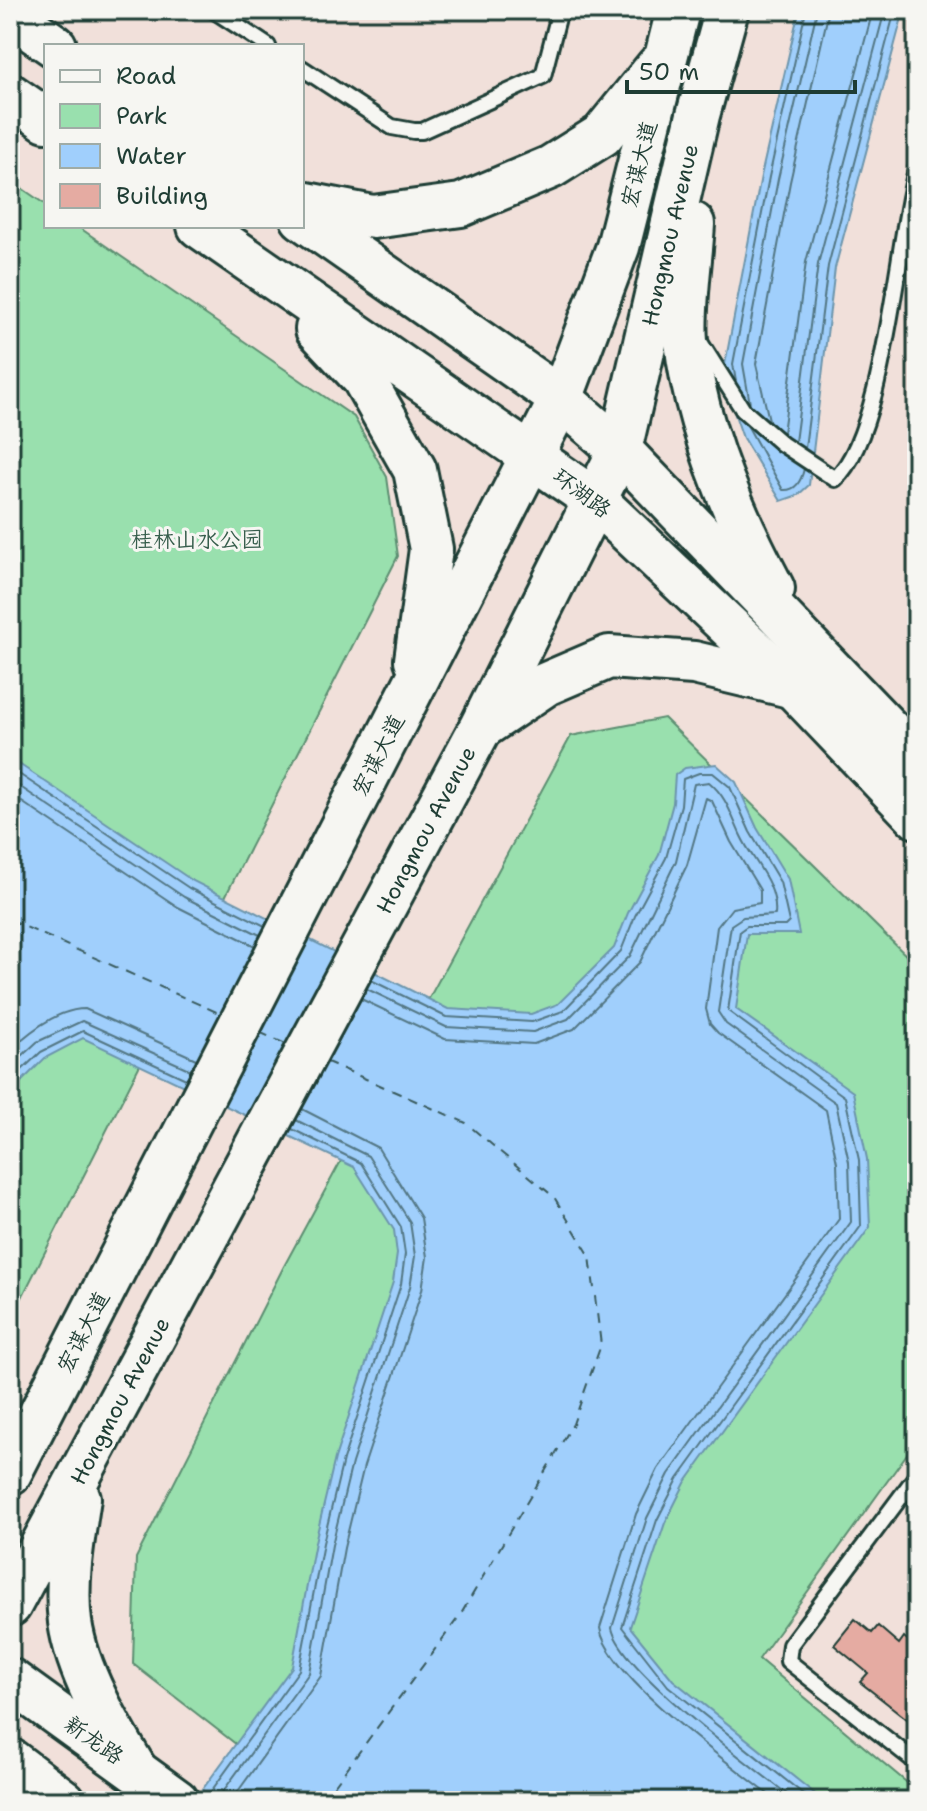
<svg xmlns="http://www.w3.org/2000/svg" width="927" height="1811" viewBox="0 0 927 1811" font-family="'Shantell Sans','LXGW WenKai TC',sans-serif">
	<style>
		.green { fill: #99e0ae; stroke: #5c8e71; stroke-width: 2 }
		.water { fill: #a0cffc; stroke: #6c95ac; stroke-width: 2 }
		.lines { fill: none; stroke-linecap: round; stroke-linejoin: round }
		.shore { stroke: #537784; stroke-width: 2 }
		.ferry { stroke: #395a5c; stroke-width: 2; stroke-dasharray: 10 8; stroke-linecap: butt }
		.building { fill: #e5aba2; stroke: #1f3d34; stroke-width: 2 }
		.lane-casing { stroke: #1f3d34; stroke-width: 20 }
		.secondary-casing { stroke: #1f3d34; stroke-width: 48 }
		.lane { stroke: #f6f6f2; stroke-width: 14 }
		.secondary { stroke: #f6f6f2; stroke-width: 42 }
		.labels { text-anchor: middle; dominant-baseline: central; stroke-width: 6; stroke-linejoin: round; paint-order: stroke }
		.street-label { font-size: 22px; fill: #1f3d34; stroke: #f6f6f2 }
		.park-label { font-size: 22px; fill: #375e4c; stroke: #f6f6f2 }
	</style>
	<rect width="100%" height="100%" fill="#f1e0da"/>
	<filter id="ink" filterUnits="userSpaceOnUse"><feTurbulence type="fractalNoise" baseFrequency=".0125" numOctaves="2"/><feDisplacementMap in="SourceGraphic" scale="16" xChannelSelector="R" yChannelSelector="G"/><feConvolveMatrix kernelMatrix="1 2 1 2 8 2 1 2 1" color-interpolation-filters="sRGB"/></filter>
	<g filter="url(#ink)">
		<g class="green">
			<path d="M10 180 46 205V226H77L354 417 387 477 398 556 10 1321Z"/>
			<path d="M664 718 917 966V1440L759 1659 917 1791V1801H309L133 1664 136 1558 283 1268 571 736Z"/>
		</g>
		<g class="water">
			<path d="M799 10H904L835 268 809 485 798 495 781 501 743 438 732 406 725 364 761 176Z"/>
			<path d="M10 758 193 881 448 1009 531 1014 558 1004 614 948 628 913 659 855 673 803 675 775 685 768 716 764 736 782 757 828 788 879 799 934H747L736 1009 853 1092 867 1159 870 1227 685 1483 665 1523 630 1627 673 1680 824 1801H194L292 1667 315 1542 335 1458 393 1282 397 1254 394 1230 354 1167 83 1038 45 1058 10 1093Z"/>
		</g>
		<g class="lines">
			<g class="shore">
				<path d="M736 382 733 364 769 177 806 10"/>
				<path d="M750 404 743 364 778 179 817 10"/>
				<path d="M769 420 756 364 790 182 829 10"/>
				<path d="M747 425 783 490C796 491 801 481 804 469"/>
				<path d="M783 433 806 262 873 10"/>
				<path d="M795 442 818 264 885 10"/>
				<path d="M805 448 828 266 895 10"/>
				<path d="M10 768 189 888 265 926"/>
				<path d="M10 780 184 897 260 935"/>
				<path d="M10 794 178 907 255 946"/>
				<path d="M371 980 446 1017 532 1022 563 1011 621 951 635 916 666 858 681 805 683 779 699 773H713L730 787 750 832 780 882 789 922 785 926H747L740 931 728 1011 845 1097 859 1160 861 1226 678 1479 657 1520 622 1627 668 1686 812 1801"/>
				<path d="M367 989 446 1027 533 1032 568 1019 630 956 676 861 694 784 709 782C727 797 731 815 741 836 753 862 778 884 775 915L743 917 731 925 718 1012 726 1024 836 1103 849 1162 851 1222 669 1474 647 1518 612 1628C621 1671 757 1770 796 1801"/>
				<path d="M361 999 445 1039 534 1044 574 1029 640 962 687 865 706 798 712 801 731 842 760 890V903L732 908 717 927 706 1009 710 1024 718 1033 826 1110 837 1163 839 1219 658 1469 636 1514 600 1628C607 1678 736 1768 777 1801"/>
				<path d="M10 1050C29 1032 58 1009 85 1009L196 1059"/>
				<path d="M10 1067 37 1042 82 1021 191 1070"/>
				<path d="M10 1081 41 1052 83 1031 186 1079"/>
				<path d="M204 1801 299 1670 323 1543 343 1460 401 1284 405 1254 401 1227 361 1163 292 1129"/>
				<path d="M216 1801 309 1673 332 1545 352 1463 410 1287 415 1256 410 1222 368 1156 296 1120"/>
				<path d="M231 1801 321 1676 344 1548 364 1466 422 1290 427 1257 421 1218 378 1148 302 1109"/>
			</g>
			<g class="ferry">
				<path d="M10 920 221 1014"/>
				<path d="M259 1032 286 1044"/>
				<path d="M323 1801 461 1614 573 1424 601 1345 590 1256 554 1197 466 1123 325 1061"/>
			</g>
		</g>
		<path class="building" d="M855 1619 872 1633 878 1626 899 1644 904 1637 917 1648V1727L860 1682 868 1673 834 1645Z"/>
		<g class="lines">
			<defs>
				<g id="lane">
					<path d="M213 10 268 46"/>
					<path d="M302 68 392 127 414 131H422L543 76 560 10"/>
					<path d="M700 342 743 410 782 444 835 479C885 435 897 238 917 166"/>
					<path d="M917 1475 790 1645 788 1661 917 1763"/>
				</g>
				<g id="secondary">
					<path d="M10 15 55 46"/>
					<path d="M10 95 46 120"/>
					<path d="M302 203 373 217 461 205 551 167 602 135 658 66"/>
					<path d="M302 218 561 399 620 450 917 759"/>
					<path d="M693 224C691 259 683 309 686 341 696 428 733 514 773 589"/>
					<path d="M199 226 596 501 793 687 917 817"/>
					<path d="M317 329 363 378 415 470 431 549 416 660"/>
					<path d="M485 725 546 684 609 657 694 663 790 686"/>
					<path d="M10 1473 561 399 618 247 678 10"/>
					<path d="M79 1498C73 1538 65 1582 70 1622 77 1672 110 1727 135 1769"/>
					<path d="M10 1605 481 727 620 450 698 115 727 10"/>
					<path d="M10 1680 177 1801"/>
					<path d="M10 1760 64 1801"/>
				</g>
			</defs>
			<use href="#lane" class="lane-casing"/>
			<use href="#secondary" class="secondary-casing"/>
			<use href="#lane" class="lane"/>
			<use href="#secondary" class="secondary"/>
		</g>
	</g>
	<g class="labels">
		<g class="street-label">
			<text transform="translate(639 164) rotate(-76)">宏谋大道</text>
			<text transform="translate(670 235) rotate(-77)">Hongmou Avenue</text>
			<text transform="translate(582 493) rotate(37)">环湖路</text>
			<text transform="translate(378 755) rotate(-63)">宏谋大道</text>
			<text transform="translate(426 830) rotate(-62)">Hongmou Avenue</text>
			<text transform="translate(83 1332) rotate(-63)">宏谋大道</text>
			<text transform="translate(120 1401) rotate(-62)">Hongmou Avenue</text>
			<text transform="translate(94 1740) rotate(35)">新龙路</text>
		</g>
		<g class="park-label">
			<text x="197" y="539">桂林山水公园</text>
		</g>
	</g>
	<rect width="927" height="1811" fill="none" stroke="#f6f6f2" stroke-width="40"/>
	<rect x="20" y="20" width="887" height="1771" fill="none" stroke="#1f3d34" stroke-width="3" filter="url(#ink)"/>
	<rect x="44" y="44" width="260" height="184" fill="#f6f6f2" stroke="#a0aca6" stroke-width="2"/>
	<rect x="60" y="70" width="40" height="12" fill="#f6f6f2" stroke="#a0aca6" stroke-width="2"/>
	<text x="116" y="84" font-size="24" fill="#1f3d34">Road</text>
	<rect x="60" y="104" width="40" height="24" fill="#99e0ae" stroke="#a0aca6" stroke-width="2"/>
	<text x="116" y="124" font-size="24" fill="#1f3d34">Park</text>
	<rect x="60" y="144" width="40" height="24" fill="#a0cffc" stroke="#a0aca6" stroke-width="2"/>
	<text x="116" y="164" font-size="24" fill="#1f3d34">Water</text>
	<rect x="60" y="184" width="40" height="24" fill="#e5aba2" stroke="#a0aca6" stroke-width="2"/>
	<text x="116" y="204" font-size="24" fill="#1f3d34">Building</text>
	<path d="M627 80v12h228v-12" fill="none" stroke="#1f3d34" stroke-width="4"/>
	<text x="639" y="80" font-size="24" fill="#1f3d34" stroke="#f6f6f2" stroke-width="6" paint-order="stroke">50 m</text>
</svg>
